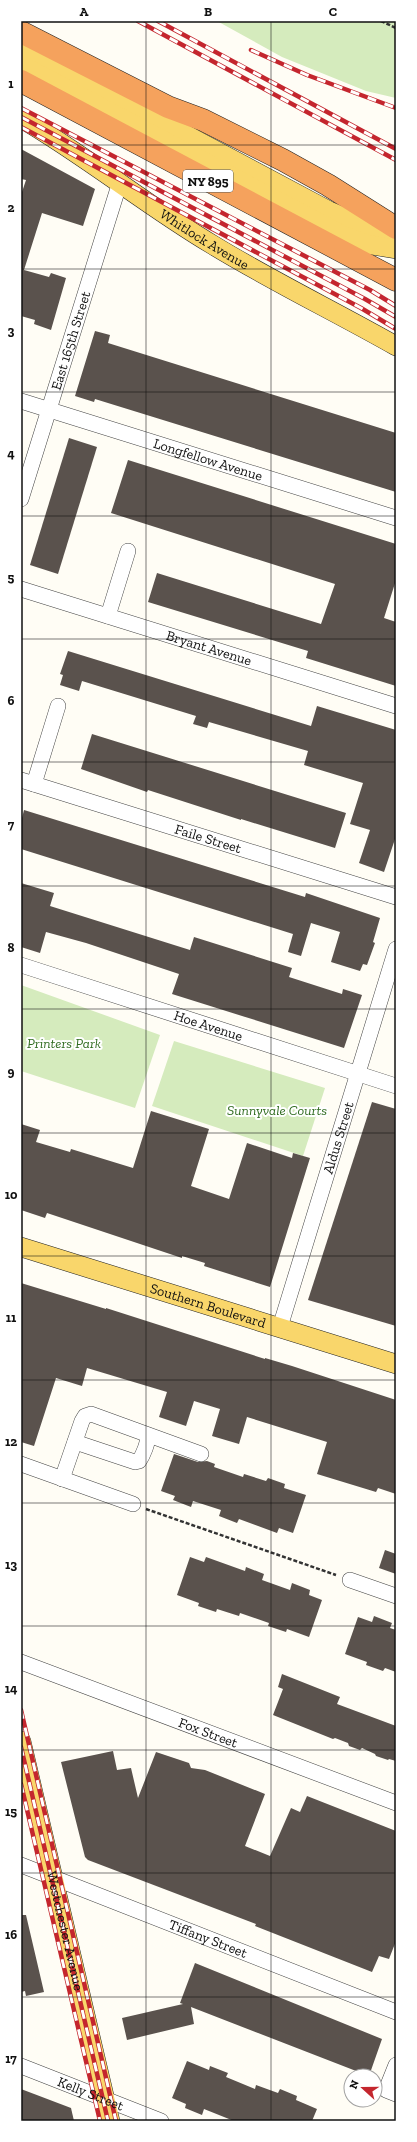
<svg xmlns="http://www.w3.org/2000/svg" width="417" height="2142" viewBox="0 0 417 2142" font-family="'Zilla Slab',serif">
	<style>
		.green { fill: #d5ebbd }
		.building { fill: #5a524d }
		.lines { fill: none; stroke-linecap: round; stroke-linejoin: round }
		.minor-casing { stroke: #444; stroke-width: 16 }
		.major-casing { stroke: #222; stroke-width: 20 }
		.highway-casing { stroke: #222; stroke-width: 23 }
		.path { stroke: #333; stroke-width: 2.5; stroke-dasharray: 4 2; stroke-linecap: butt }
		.minor { stroke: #fff; stroke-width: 15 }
		.major { stroke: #f9d66b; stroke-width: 19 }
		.highway { stroke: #f5a25d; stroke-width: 22 }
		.rail-casing { stroke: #c4262e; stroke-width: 4.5 }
		.rail { stroke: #fff; stroke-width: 3; stroke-dasharray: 9; stroke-linecap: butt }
		.grid { fill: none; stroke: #111; stroke-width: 1; stroke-opacity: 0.55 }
		.labels { text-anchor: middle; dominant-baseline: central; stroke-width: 4; stroke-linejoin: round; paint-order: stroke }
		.shield { fill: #fff; stroke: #585858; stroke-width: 1 }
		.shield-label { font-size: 13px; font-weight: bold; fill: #111 }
		.street-label { font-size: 14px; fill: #111; stroke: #fff }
		.park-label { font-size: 14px; font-style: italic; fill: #2f6b1f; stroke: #fff }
		.neatline { fill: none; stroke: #111; stroke-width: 1.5 }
		.grid-label { font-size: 13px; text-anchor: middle; font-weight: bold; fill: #111 }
	</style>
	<rect width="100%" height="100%" fill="#fffdf5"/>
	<g class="green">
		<path d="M217 21H396V98L366 91 282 57Z"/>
		<path d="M21 985 160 1035 135 1108 21 1071Z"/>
		<path d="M174 1041 325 1088 303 1156 152 1106Z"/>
	</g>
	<g class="building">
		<path d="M21 149 95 189 83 226 42 213 24 270 49 277 51 273 66 278 51 330 34 324 35 320 21 316V195L26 180 21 179Z"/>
		<path d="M95 331 110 335 108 343 396 433V492L95 399 94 402 75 396Z"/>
		<path d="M69 438 97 447 58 574 30 565Z"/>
		<path d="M128 460 396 544V580L384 618 396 622V686L306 658 308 651 148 602 157 573 321 624 335 584 111 513Z"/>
		<path d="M68 651 311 726 317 706 396 730V836L384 872 359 863 370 830 350 824 363 783 304 765 308 751 209 722 207 728 193 724 196 716 82 681 79 691 60 685 63 675 60 674Z"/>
		<path d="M92 734 346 813 335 848 241 819V820L148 790 147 792 81 769Z"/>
		<path d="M24 810 305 897 306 893 380 918 373 942 375 943 367 965 363 964 360 971 331 962 340 932 311 923 301 956 288 952 293 934 21 849V822Z"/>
		<path d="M21 883 54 893 50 906 190 950 194 937 292 968 289 977 342 994 343 989 362 995 344 1048 172 994 179 974 86 943 46 932 40 953 21 947Z"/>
		<path d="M372 1102 396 1109V1326L308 1300Z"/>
		<path d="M151 1111 209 1129 191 1186 229 1199 247 1143 292 1158 293 1153 310 1158 270 1287 204 1266 205 1263 182 1256V1258L47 1213 45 1218 21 1210V1124L40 1130 36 1142 70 1152 71 1149 133 1168Z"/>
		<path d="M21 1283 106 1309V1308L265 1359V1358L292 1366 396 1400V1494L378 1488 376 1492 317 1474 327 1442 247 1417 239 1444 212 1436 220 1409 194 1401 186 1426 159 1417 167 1392 87 1368 82 1386 56 1378 34 1446 21 1442Z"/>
		<path d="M174 1454 198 1462 207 1461 215 1464 214 1467 243 1477 244 1474 266 1481 268 1478 285 1484 284 1488 306 1495 293 1533 279 1528 277 1533 239 1519 237 1523 219 1516 221 1510 193 1501 191 1507 173 1500 175 1496 161 1491Z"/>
		<path d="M385 1550 396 1554V1574L379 1568Z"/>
		<path d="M190 1557 204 1562 206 1557 245 1571 246 1567 264 1574 262 1580 290 1590 292 1583 310 1590 309 1595 322 1600 309 1637 287 1629 286 1632 268 1626 269 1623 240 1613 239 1616 217 1609 216 1612 198 1606 199 1603 177 1595Z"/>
		<path d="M374 1616 392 1623 390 1628 396 1630V1672L385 1668 383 1671 366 1665 367 1662 345 1654 358 1617 372 1622Z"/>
		<path d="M282 1674 340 1697 337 1704 396 1726V1761L389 1759 388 1760 376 1756 375 1754 362 1748 360 1750 349 1746 348 1743 335 1738 333 1739 273 1715 283 1689 278 1687Z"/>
		<path d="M113 1751 117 1770 131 1768 138 1798 156 1752 189 1763 191 1768 205 1770 265 1794 245 1846 270 1856 291 1808 300 1812 307 1796 396 1831V1941L389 1959 379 1956 372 1972 255 1926 256 1924 88 1860 85 1857 61 1762Z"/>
		<path d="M21 1915H26L44 1992 26 1996 25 1991 21 1992Z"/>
		<path d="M195 1963 382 2039 369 2076 191 2007 194 2024 127 2040 122 2018 183 2004 180 2003Z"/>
		<path d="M187 2061 209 2070 210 2066 228 2073 226 2077 255 2089 256 2085 278 2093 280 2089 297 2096 296 2100 317 2109 312 2121H234L204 2109 202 2115 185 2108 186 2104 172 2098Z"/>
		<path d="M21 2089 71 2108 74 2121H21Z"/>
	</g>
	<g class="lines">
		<defs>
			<g id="minor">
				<path id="s1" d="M21 401 396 518"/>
				<path id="s2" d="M21 499 120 182"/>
				<path id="s3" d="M21 589 396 706"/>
				<path d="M108 616 128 551"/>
				<path id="s4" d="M21 780 396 897"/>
				<path d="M34 784 58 706"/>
				<path id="s5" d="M21 965 396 1086"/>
				<path id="s6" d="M280 1327 396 949"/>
				<path d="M75 1442 135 1462 139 1461C143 1455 149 1442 147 1435"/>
				<path d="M21 1464 133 1504"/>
				<path d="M62 1479 82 1421 85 1416 91 1414 201 1454"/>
				<path d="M350 1580 396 1596"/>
				<path id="s7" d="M21 1662 396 1803"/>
				<path id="s8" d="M21 1865 396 2012"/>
				<path d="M396 2065 386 2090 396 2094"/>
				<path id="s9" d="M21 2066 161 2121"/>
			</g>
			<g id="major">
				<path d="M21 47 329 211 364 226 396 233"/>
				<path d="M21 65 342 235 366 244 396 249"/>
				<path id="s10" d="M21 118C88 157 147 206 213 245 272 281 336 312 396 346"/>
				<path id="s11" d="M21 1247 396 1364"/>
				<path id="s12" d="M21 1741 110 2121"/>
			</g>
			<g id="highway">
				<path d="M21 32 168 107 203 120 283 160 328 185 396 228"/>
				<path d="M21 81 396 280"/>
			</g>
		</defs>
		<use href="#minor" class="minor-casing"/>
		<use href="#major" class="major-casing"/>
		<use href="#highway" class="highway-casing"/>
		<g class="path">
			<path d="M381 21 396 28"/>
			<path d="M146 1509 336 1575"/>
		</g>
		<use href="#minor" class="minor"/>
		<use href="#major" class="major"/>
		<use href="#highway" class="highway"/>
		<defs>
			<g id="rail">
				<path d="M138 21 396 160"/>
				<path d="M158 21 396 149"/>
				<path d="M251 50 307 75 396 108"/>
				<path d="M21 108 370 290 396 306"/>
				<path d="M21 117 365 299 396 317"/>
				<path d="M21 127 361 308 396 329"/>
				<path d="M21 1710 116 2121"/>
				<path d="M21 1747 108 2121"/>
				<path d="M21 1784 100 2121"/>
			</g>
		</defs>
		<use href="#rail" class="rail-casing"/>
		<use href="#rail" class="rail"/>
	</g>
	<path class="grid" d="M146 21V2121M271 21V2121M21 145H396M21 269H396M21 392H396M21 516H396M21 639H396M21 762H396M21 886H396M21 1009H396M21 1133H396M21 1256H396M21 1380H396M21 1503H396M21 1626H396M21 1750H396M21 1873H396M21 1997H396"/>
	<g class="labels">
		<rect class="shield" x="183" y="170" width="50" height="22" rx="3"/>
		<g class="shield-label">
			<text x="208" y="181">NY 895</text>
		</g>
		<g class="street-label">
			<text stroke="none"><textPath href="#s10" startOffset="220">Whitlock Avenue</textPath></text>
			<text stroke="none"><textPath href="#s2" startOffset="166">East 165th Street</textPath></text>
			<text stroke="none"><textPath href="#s1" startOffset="196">Longfellow Avenue</textPath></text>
			<text stroke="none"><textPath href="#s3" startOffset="197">Bryant Avenue</textPath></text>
			<text stroke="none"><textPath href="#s4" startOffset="196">Faile Street</textPath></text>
			<text stroke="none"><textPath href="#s5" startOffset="197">Hoe Avenue</textPath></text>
			<text stroke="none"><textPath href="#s6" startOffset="198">Aldus Street</textPath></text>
			<text stroke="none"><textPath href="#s11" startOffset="196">Southern Boulevard</textPath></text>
			<text stroke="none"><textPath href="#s7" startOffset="200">Fox Street</textPath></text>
			<text stroke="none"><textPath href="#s12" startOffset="195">Westchester Avenue</textPath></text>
			<text stroke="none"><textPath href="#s8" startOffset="201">Tiffany Street</textPath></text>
			<text stroke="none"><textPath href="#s9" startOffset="75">Kelly Street</textPath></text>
		</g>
		<g class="park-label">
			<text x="64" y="1043">Printers Park</text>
			<text x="277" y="1110">Sunnyvale Courts</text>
		</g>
	</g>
	<rect width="417" height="2142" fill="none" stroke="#ffffff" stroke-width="44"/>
	<g transform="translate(363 2088) rotate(291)"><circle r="19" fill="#ffffff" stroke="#a0a0a0"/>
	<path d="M0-3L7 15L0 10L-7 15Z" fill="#c4262e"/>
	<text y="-6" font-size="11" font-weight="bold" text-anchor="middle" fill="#111111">N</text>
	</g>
	<rect x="22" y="22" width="373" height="2098" class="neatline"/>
	<g class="grid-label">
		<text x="84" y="16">A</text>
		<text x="208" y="16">B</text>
		<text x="333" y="16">C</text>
		<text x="11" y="88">1</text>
		<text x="11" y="212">2</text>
		<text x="11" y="335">3</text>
		<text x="11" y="458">4</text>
		<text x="11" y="582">5</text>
		<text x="11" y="705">6</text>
		<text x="11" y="829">7</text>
		<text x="11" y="952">8</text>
		<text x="11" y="1076">9</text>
		<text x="11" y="1199">10</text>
		<text x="11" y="1322">11</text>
		<text x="11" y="1446">12</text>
		<text x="11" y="1569">13</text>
		<text x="11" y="1693">14</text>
		<text x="11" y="1816">15</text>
		<text x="11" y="1939">16</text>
		<text x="11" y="2063">17</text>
	</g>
</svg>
